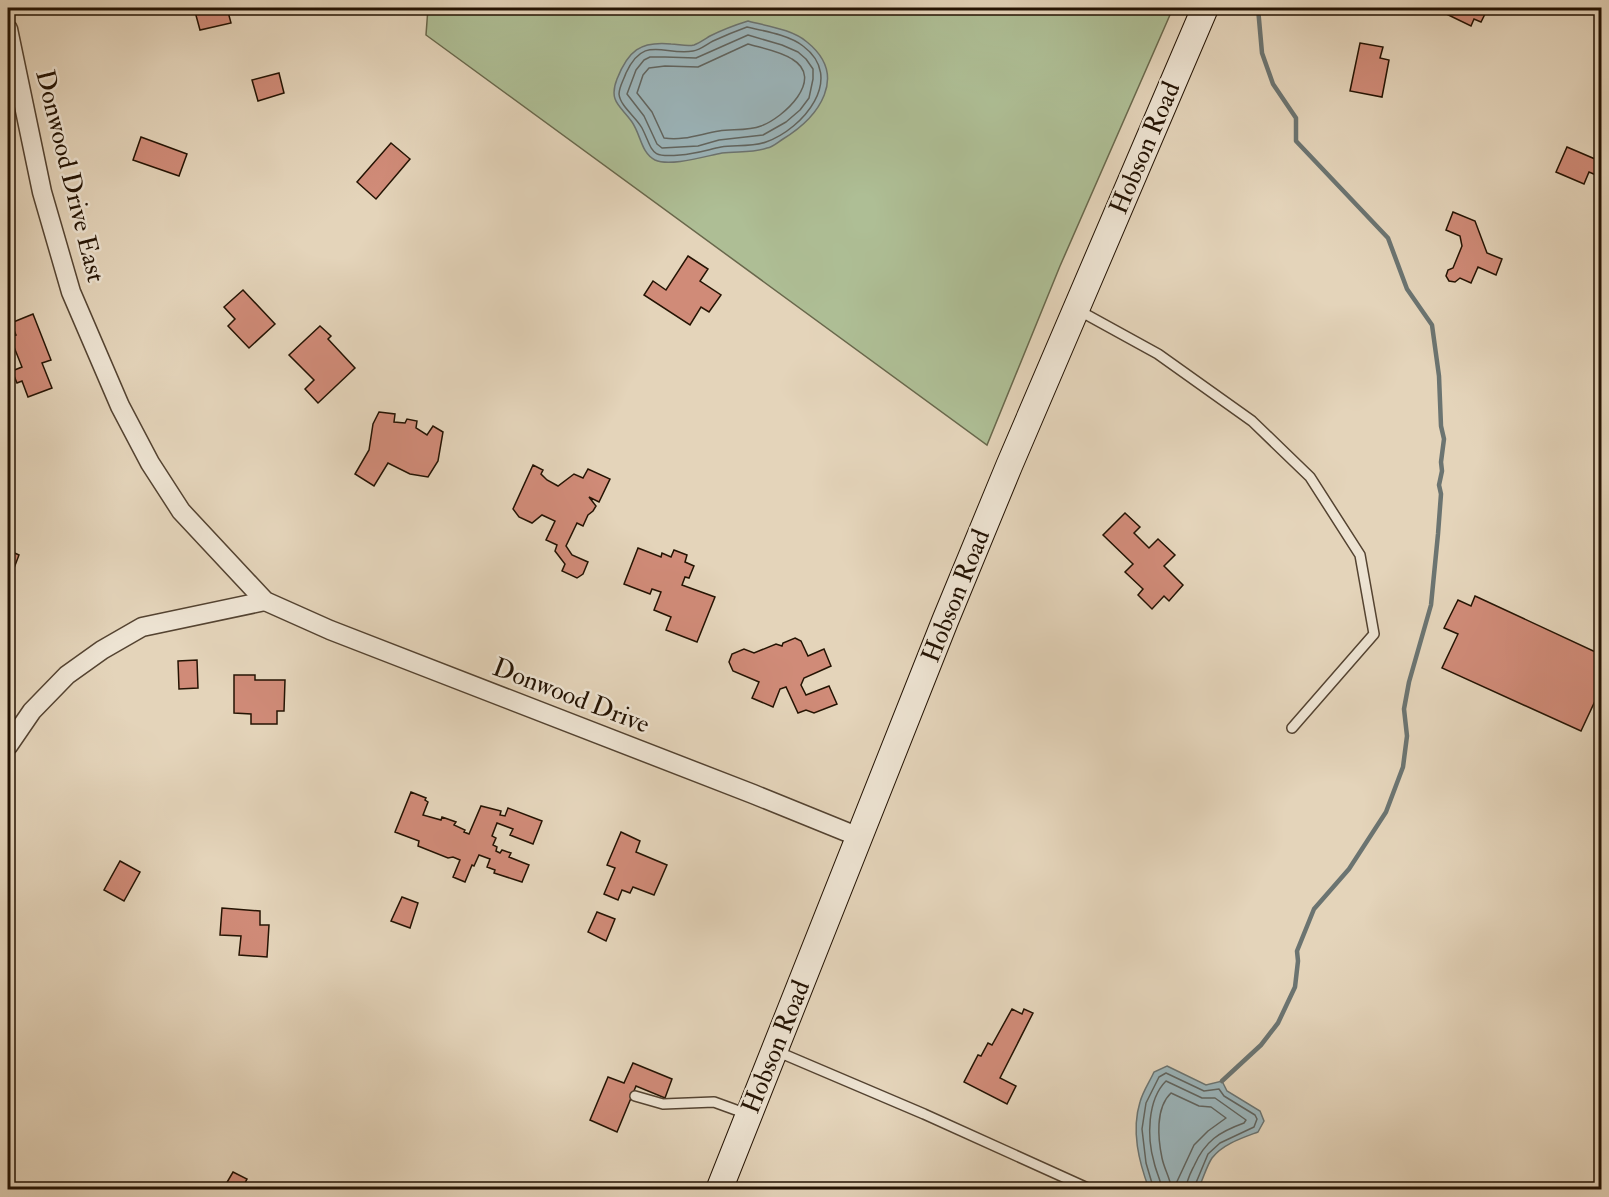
<svg xmlns="http://www.w3.org/2000/svg" width="1609" height="1197" viewBox="0 0 1609 1197" font-family="'IM FELL Double Pica',serif">
	<style>
		.green { fill: #aebe95; stroke: #69684c; stroke-width: 1.5 }
		.water { fill: #9bb5bb; stroke: #6b7471; stroke-width: 1.5 }
		.lines { fill: none; stroke-linecap: round; stroke-linejoin: round }
		.shore { stroke: #60645f; stroke-width: 1.5 }
		.stream { stroke: #6b7471; stroke-width: 4.5 }
		.building { fill: #d08b78; stroke: #241303; stroke-width: 1.5 }
		.lane-casing { stroke: #544331; stroke-width: 12 }
		.street-casing { stroke: #544331; stroke-width: 21 }
		.secondary-casing { stroke: #241303; stroke-width: 28 }
		.lane { stroke: #ede3d2; stroke-width: 9 }
		.street { stroke: #ede3d2; stroke-width: 18 }
		.secondary { stroke: #ede3d2; stroke-width: 26 }
		.labels { text-anchor: middle; dominant-baseline: central; stroke-width: 5; stroke-linejoin: round; paint-order: stroke }
		.street-label { font-size: 26px; fill: #241303; stroke: #ede3d2 }
	</style>
	<rect width="100%" height="100%" fill="#e4d4ba"/>
	<filter id="stains"><feTurbulence type="fractalNoise" baseFrequency=".00333" numOctaves="4"/><feColorMatrix values="0 0 0 0 .2 0 0 0 0 .09 0 0 0 0 .02 0 0 0 .5 -.17"/></filter>
	<radialGradient id="worn" r=".72"><stop offset=".6" stop-color="#630" stop-opacity="0"/><stop offset="1" stop-color="#630" stop-opacity=".3"/></radialGradient>
	<path class="green" d="M428 8H1173L1060 266 987 445 426 35Z"/>
	<g class="water">
		<path d="M748 21C766 26 792 29 807 42 849 76 819 117 783 139 778 142 773 147 767 148 753 153 737 151 722 153 706 156 670 167 655 160 641 153 641 135 632 122 621 106 608 102 617 79 628 51 640 41 671 44 678 44 687 47 694 45 699 43 705 39 710 36 722 30 735 25 748 21Z"/>
		<path d="M1167 1066 1206 1085 1222 1081 1227 1091 1260 1111 1264 1121 1258 1132C1242 1138 1223 1144 1212 1158 1206 1167 1203 1180 1198 1189H1149C1139 1162 1131 1131 1140 1102 1143 1091 1150 1081 1154 1072Z"/>
	</g>
	<g class="lines">
		<g class="shore">
			<path d="M747 27C764 31 789 35 803 46 846 78 803 129 766 142 752 147 735 145 721 147 707 150 695 154 680 155 649 158 654 152 642 128 636 117 620 106 619 94 619 87 624 79 626 73 644 34 664 56 693 51 700 50 707 44 713 41 724 36 736 31 747 27Z"/>
			<path d="M748 35 782 45 798 52 806 59 813 69V79L809 98 800 110 786 122 763 135 719 140 698 146 662 148 657 144 644 116 627 94 636 70 644 60 650 57H665L696 58Z"/>
			<path d="M748 44C762 48 780 51 792 59 826 79 783 118 761 126 748 131 732 129 719 131 700 134 684 141 664 138L652 112 637 93 643 75 649 68 665 66 698 67Z"/>
			<path d="M1154 1190 1146 1163 1142 1129 1146 1103 1159 1077 1166 1073 1204 1091 1219 1089 1224 1096 1255 1115 1257 1119 1254 1127 1220 1143 1208 1154 1193 1190"/>
			<path d="M1162 1190C1161 1180 1156 1172 1154 1162 1147 1138 1147 1100 1166 1081L1202 1098H1215L1246 1120 1244 1123C1219 1132 1205 1141 1194 1166 1190 1174 1186 1181 1186 1190"/>
			<path d="M1171 1190 1173 1188 1171 1186C1169 1176 1164 1168 1162 1158 1158 1139 1155 1108 1171 1093L1199 1106 1211 1107 1226 1118 1208 1131 1194 1145 1174 1188 1176 1190"/>
		</g>
		<path class="stream" d="M1222 1081 1261 1045 1278 1023 1295 987 1298 961 1297 951 1314 909 1349 869 1386 812 1403 767 1407 736 1404 709 1409 682 1431 605 1438 534 1441 494 1439 485 1442 471 1441 462 1444 439 1441 426 1439 376 1432 325 1407 289 1388 238 1296 141V118L1273 84 1262 53 1258 8"/>
	</g>
	<g class="building">
		<path d="M194 8H227L231 23 200 30Z"/>
		<path d="M1434 8H1488L1481 22 1474 19 1471 26Z"/>
		<path d="M1360 43 1383 47 1380 58 1389 60 1382 97 1350 91Z"/>
		<path d="M279 73 284 93 258 101 252 80Z"/>
		<path d="M141 137 187 154 179 176 133 160Z"/>
		<path d="M391 143 410 159 376 199 357 182Z"/>
		<path d="M1567 147 1602 162 1596 175 1589 172 1584 184 1556 172Z"/>
		<path d="M1453 212 1475 221 1487 253 1502 259 1496 275 1478 267 1471 283 1460 278 1455 282 1449 281 1446 276 1448 270 1453 268 1462 246 1460 236 1446 230Z"/>
		<path d="M688 256 708 269 700 281 721 295 709 312 701 307 690 325 644 295 653 281 666 290Z"/>
		<path d="M243 290 275 324 249 348 228 326 235 319 224 307Z"/>
		<path d="M33 314 51 360 42 363 52 388 28 397 22 381 17 383 12 371 22 367 10 337 16 335 11 323Z"/>
		<path d="M320 326 331 336 328 339 355 368 318 403 305 389 314 380 289 355Z"/>
		<path d="M379 412 395 414 394 422 405 423 407 419 417 421 416 428 427 435 433 426 443 432 438 461 428 477 410 474 388 463 374 486 355 474 369 450 373 424Z"/>
		<path d="M533 465 543 470 541 474 547 480 558 486 574 474 583 478 588 469 610 479 599 502 589 497 596 506 593 511 588 515 583 526 577 523 566 546 572 555 588 562 583 574 577 578 562 571 565 564 555 551 557 545 546 540 555 521 542 515 532 523 519 517 513 509Z"/>
		<path d="M1125 513 1140 527 1134 533 1149 548 1158 539 1175 555 1164 566 1183 585 1169 601 1164 596 1152 609 1138 595 1143 589 1125 572 1133 564 1103 535Z"/>
		<path d="M638 548 661 557 662 553 671 557 674 550 687 555 685 562 694 566 689 578 685 577 682 585 715 597 697 642 666 630 671 617 654 610 661 592 652 589 650 594 624 584Z"/>
		<path d="M8 550 19 555 8 584Z"/>
		<path d="M1475 596 1602 655V686L1581 731 1442 668 1458 634 1444 628 1458 600 1471 606Z"/>
		<path d="M795 638 801 641 808 656 824 649 831 666 804 678 801 685 806 695 829 686 837 704 814 713 806 710 798 713 786 687 780 689 773 707 752 698 759 682 733 671 729 662 732 654 744 649 754 653 776 644 782 646 783 643Z"/>
		<path d="M197 660 198 688 179 689 178 661Z"/>
		<path d="M234 675H255V680H285L284 711H277V724H251V714L234 713Z"/>
		<path d="M411 792 426 798 425 800 428 802 423 815 441 820 442 817 456 822 454 825 465 830 464 832 469 834 481 806 501 811 500 815 505 816 508 808 542 821 533 844 510 835 513 829 497 823 492 836 496 838 493 845 497 847 496 851 500 853 502 850 511 853 509 857 529 865 522 882 494 873 495 870 487 867 490 859 479 855 474 866 472 865 465 882 453 877 460 860 453 857 448 858 418 846 419 841 395 832Z"/>
		<path d="M621 832 640 841 636 852 667 865 654 895 633 887 630 893 622 890 618 900 604 894 615 868 607 865Z"/>
		<path d="M120 861 140 872 124 901 104 890Z"/>
		<path d="M402 897 418 903 410 928 391 921Z"/>
		<path d="M222 908 260 911V925H269L267 957 239 955 241 936 220 935Z"/>
		<path d="M597 912 615 919 606 941 588 932Z"/>
		<path d="M1012 1009 1022 1014 1024 1009 1033 1013 1000 1078 1016 1086 1007 1104 964 1082 978 1055 981 1056 988 1043 992 1045Z"/>
		<path d="M633 1063 672 1079 665 1098 636 1086 617 1132 590 1120 608 1077 624 1083Z"/>
		<path d="M233 1172 247 1179 241 1190H236L226 1184Z"/>
		<path d="M956 1183 958 1190H941L940 1188Z"/>
	</g>
	<g class="lines">
		<defs>
			<g id="lane">
				<path d="M1078 310 1158 354 1252 421 1310 477 1360 555 1374 634 1292 728"/>
				<path d="M776 1051 924 1114 1092 1190"/>
				<path d="M635 1096 663 1104 714 1102 747 1114"/>
			</g>
			<g id="street">
				<path d="M8 29 42 192 71 292 120 406 150 463 181 511 265 601 330 630 753 794 859 837"/>
				<path d="M8 746 32 711 67 675 102 650 142 627 265 601"/>
			</g>
			<path id="secondary" d="M719 1190 945 621 1009 466 1205 8"/>
		</defs>
		<use href="#lane" class="lane-casing"/>
		<use href="#street" class="street-casing"/>
		<use href="#secondary" class="secondary-casing"/>
		<use href="#lane" class="lane"/>
		<use href="#street" class="street"/>
		<use href="#secondary" class="secondary"/>
	</g>
	<g class="labels">
		<g class="street-label">
			<text transform="translate(1145 148) rotate(-67)">Hobson Road</text>
			<text transform="translate(70 176) rotate(76)">Donwood Drive East</text>
			<text transform="translate(956 596) rotate(-68)">Hobson Road</text>
			<text transform="translate(571 696) rotate(21)">Donwood Drive</text>
			<text transform="translate(776 1047) rotate(-68)">Hobson Road</text>
		</g>
	</g>
	<rect width="1609" height="1197" fill="none" stroke="#e4d4ba" stroke-width="30"/>
	<rect x="9" y="9" width="1591" height="1179" fill="none" stroke="#241303" stroke-width="3"/>
	<rect x="15" y="15" width="1579" height="1167" fill="none" stroke="#241303" stroke-width="1.5"/>
	<rect width="100%" height="100%" filter="url(#stains)"/>
	<rect width="100%" height="100%" fill="url(#worn)"/>
</svg>
